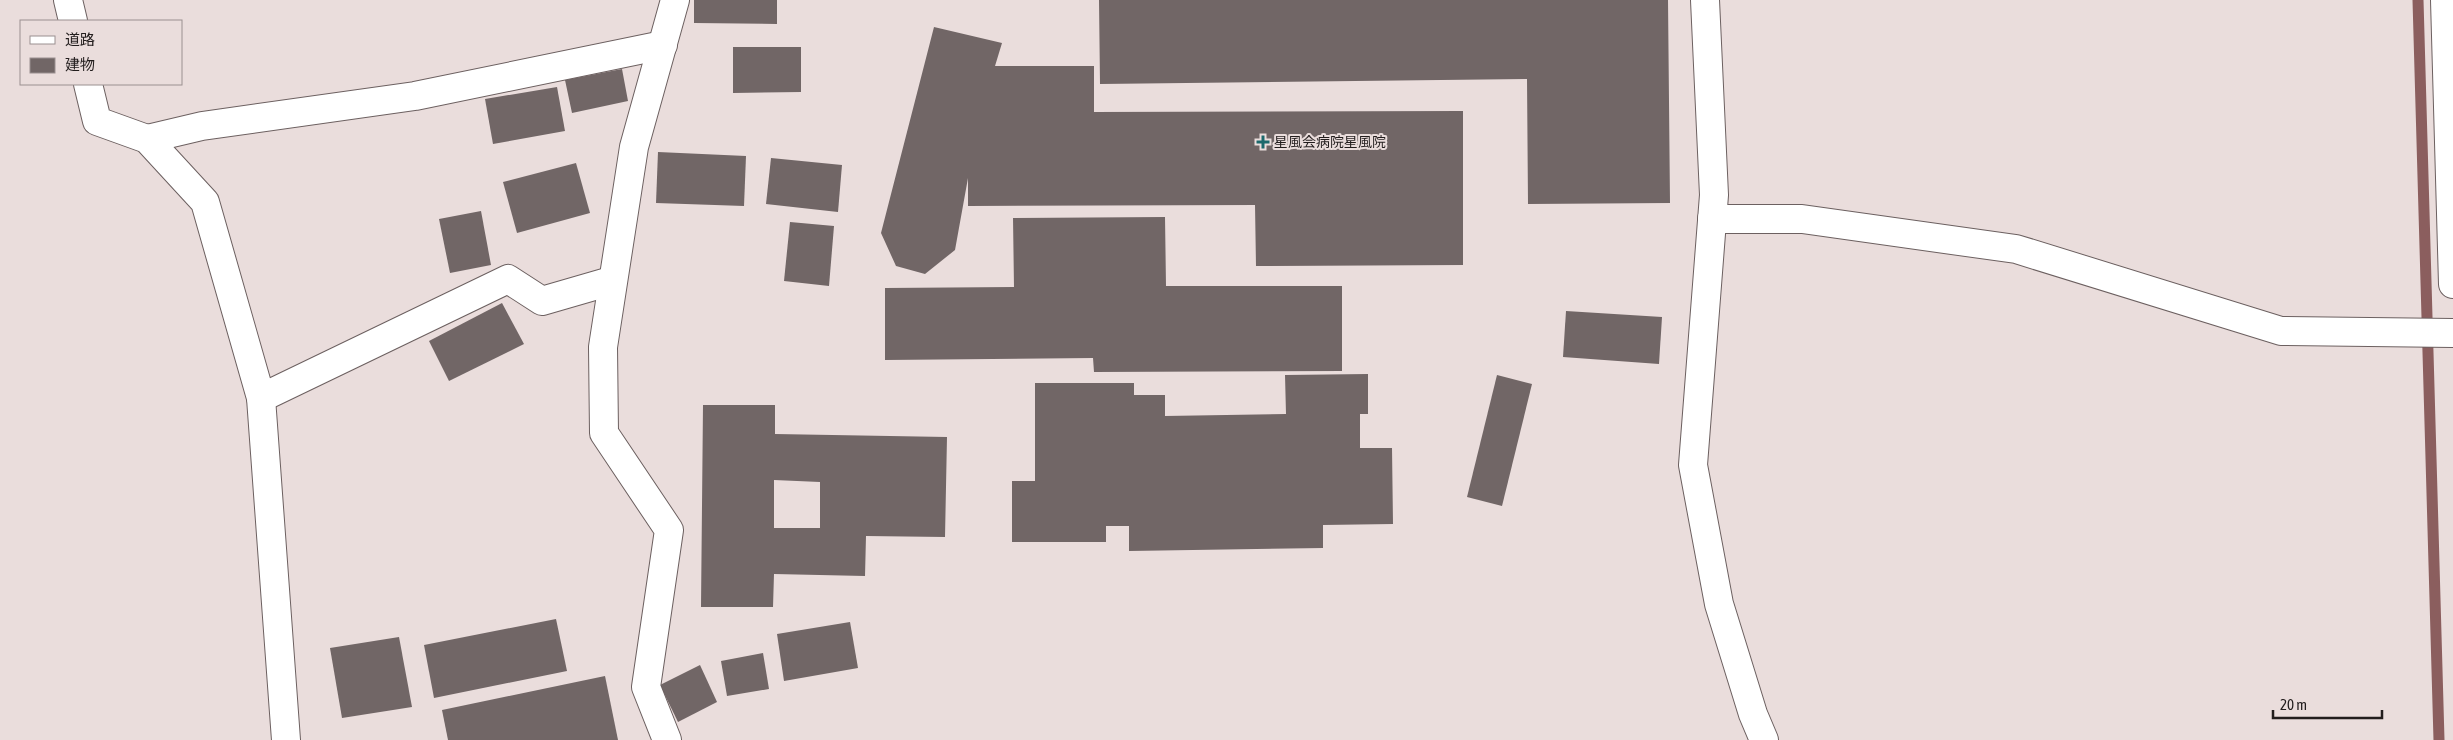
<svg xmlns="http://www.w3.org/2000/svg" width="2453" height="740" viewBox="0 0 2453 740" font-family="'Asap Condensed','Noto Sans JP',sans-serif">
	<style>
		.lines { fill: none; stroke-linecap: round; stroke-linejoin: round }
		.stream { stroke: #8b5e5e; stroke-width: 11 }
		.building { fill: #716666; fill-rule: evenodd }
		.minor-casing { stroke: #6c6060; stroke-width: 30 }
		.minor { stroke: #fff; stroke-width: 28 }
		.poi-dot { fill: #1c696c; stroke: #eadddc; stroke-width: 2 }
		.labels { text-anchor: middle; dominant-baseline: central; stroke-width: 4; stroke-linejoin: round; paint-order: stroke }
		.poi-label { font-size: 14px; fill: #221d1d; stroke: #eadddc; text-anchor: start }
	</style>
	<rect width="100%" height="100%" fill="#eadddc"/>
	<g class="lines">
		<path class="stream" d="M2418 0 2439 740"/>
	</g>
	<g class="building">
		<path d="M694 0H777V24L694 23Z"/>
		<path d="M1099 0H1668L1670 203 1528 204 1527 79 1100 84Z"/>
		<path d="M934 27 1002 43 995 66H1094V112L1463 111V265L1256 266 1255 205 968 206V178L955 250 925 274 896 266 881 233Z"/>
		<path d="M733 47H801V92L733 93Z"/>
		<path d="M622 69 628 101 572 113 565 80Z"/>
		<path d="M557 87 565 131 493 144 485 99Z"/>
		<path d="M658 152 746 156 744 206 656 203Z"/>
		<path d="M771 158 842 165 838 212 766 204Z"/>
		<path d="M576 163 590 213 517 233 503 182Z"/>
		<path d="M481 211 491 265 450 273 439 219Z"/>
		<path d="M1165 217 1166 286H1342V371L1094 372 1093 358 885 360V288L1014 287 1013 218Z"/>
		<path d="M790 222 834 226 829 286 784 281Z"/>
		<path d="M502 303 524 344 449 381 429 341Z"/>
		<path d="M1566 311 1662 317 1659 364 1563 357Z"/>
		<path d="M1368 374V414H1360V448H1392L1393 524 1323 525V548L1129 551V526H1106V542H1012V481H1035V383H1134V395H1165V416L1286 414 1285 375Z"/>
		<path d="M1497 375 1532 384 1502 506 1467 497Z"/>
		<path d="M703 405H775V434L947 437 945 537 866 536 865 576 774 574 773 607H701ZM774 480 820 482V528H774Z"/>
		<path d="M556 619 567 671 434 698 424 645Z"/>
		<path d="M850 622 858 668 784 681 777 634Z"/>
		<path d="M399 637 412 707 342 718 330 648Z"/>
		<path d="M763 653 769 689 727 696 721 661Z"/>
		<path d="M700 665 717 702 678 722 660 685Z"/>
		<path d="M605 676 618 740H448L442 710Z"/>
	</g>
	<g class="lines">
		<defs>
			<g id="minor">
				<path d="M68 0 73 21"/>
				<path d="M1705 0 1714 195 1693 465 1719 604 1753 714 1764 740"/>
				<path d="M2445 0 2453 284"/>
				<path d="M88 84 97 121 147 139 205 202 261 398 286 740"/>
				<path d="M147 139 202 126 415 96 663 45"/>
				<path d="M1712 219H1802L2016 249 2281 331 2453 333"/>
				<path d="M261 398 508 279 542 301 611 281"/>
				<path d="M667 740 646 687 669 530 604 433 603 347 634 147 675 0"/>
			</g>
		</defs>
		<use href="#minor" class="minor-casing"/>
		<use href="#minor" class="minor"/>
	</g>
	<path class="poi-dot" d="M1260.5 134.5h5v5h5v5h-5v5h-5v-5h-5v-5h5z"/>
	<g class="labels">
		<g class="poi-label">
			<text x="1274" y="142">星風会病院星風院</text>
		</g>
	</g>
	<rect x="20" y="20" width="162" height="65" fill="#eadddc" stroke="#9a9090"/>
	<rect x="30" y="36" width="25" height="8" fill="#ffffff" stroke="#9a9090"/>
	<text x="65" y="45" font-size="15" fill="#221d1d">道路</text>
	<rect x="30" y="58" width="25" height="15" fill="#716666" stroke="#9a9090"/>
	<text x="65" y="70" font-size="15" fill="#221d1d">建物</text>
	<path d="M2273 710v8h109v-8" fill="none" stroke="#221d1d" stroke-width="2.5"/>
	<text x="2280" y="710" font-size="15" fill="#221d1d" stroke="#eadddc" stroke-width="4" paint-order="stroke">20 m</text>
</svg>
